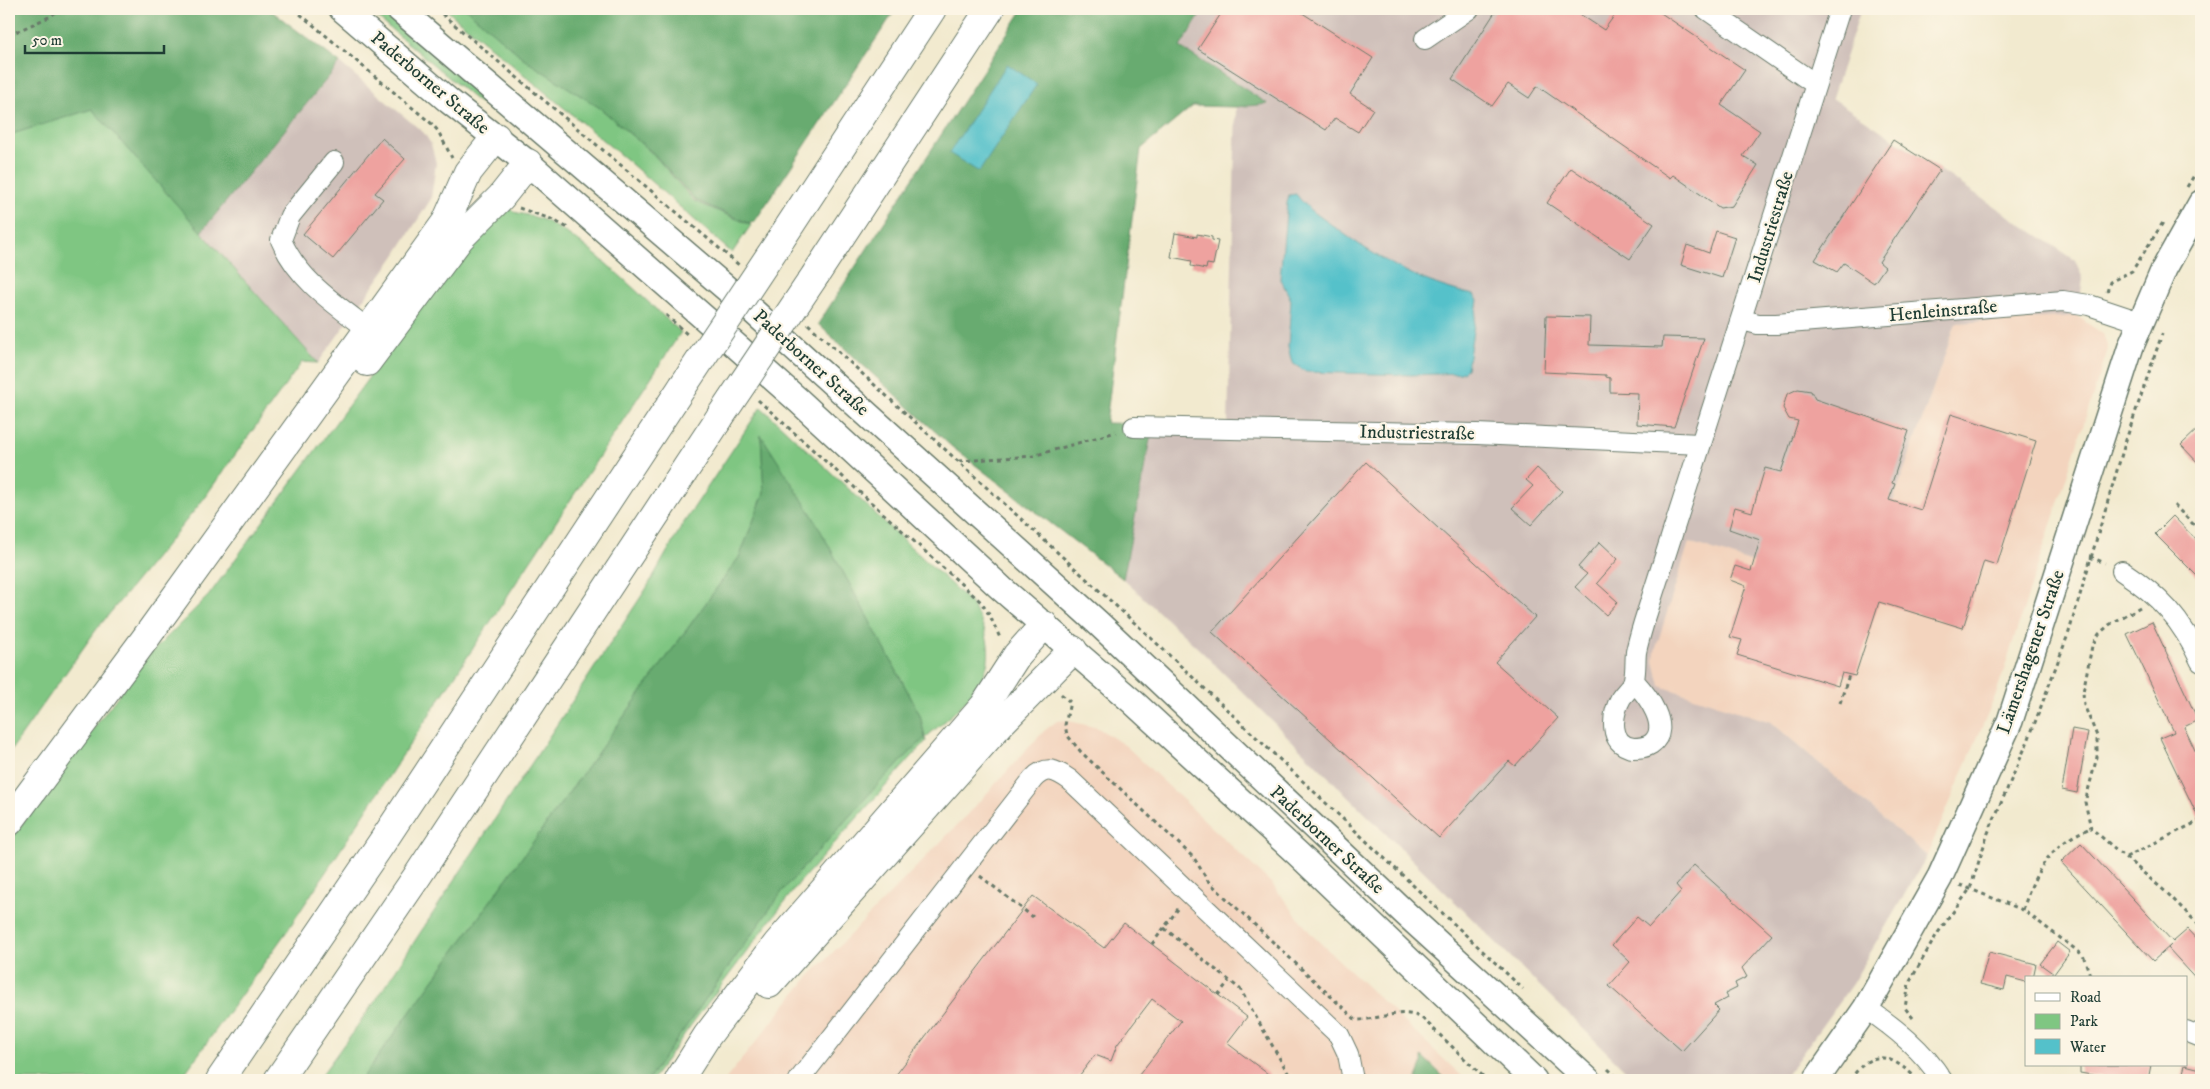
<svg xmlns="http://www.w3.org/2000/svg" width="2210" height="1089" viewBox="0 0 2210 1089" font-family="'IM FELL DW Pica',serif">
	<style>
		.built { fill: #f3d4be }
		.industrial { fill: #cfc0ba }
		.green { fill: #7fc682; stroke: #4f825b }
		.forest { fill: #67ab70; stroke: #437452 }
		.water { fill: #54c1ca; stroke: #3a7f7f }
		.building { fill: #eea29f }
		.lines { fill: none; stroke-linecap: round; stroke-linejoin: round }
		.minor-casing { stroke: #697a6a; stroke-width: 22 }
		.major-casing { stroke: #697a6a; stroke-width: 28 }
		.highway-casing { stroke: #697a6a; stroke-width: 30 }
		.path { stroke: #697a6a; stroke-width: 3; stroke-dasharray: 4 4; stroke-linecap: butt }
		.minor { stroke: #fff; stroke-width: 20 }
		.major { stroke: #fff; stroke-width: 25 }
		.highway { stroke: #fff; stroke-width: 28 }
		.highway-bridge-casing { stroke: #697a6a; stroke-width: 30; stroke-linecap: butt }
		.highway-bridge { stroke: #fff; stroke-width: 28 }
		.labels { text-anchor: middle; dominant-baseline: central; stroke-width: 4.5; stroke-linejoin: round; paint-order: stroke }
		.street-label { font-size: 19px; fill: #1f3d34; stroke: #fcf5e5 }
	</style>
	<rect width="100%" height="100%" fill="#fcf5e5"/>
	<filter id="ink" filterUnits="userSpaceOnUse"><feTurbulence type="fractalNoise" baseFrequency=".02" numOctaves="2"/><feDisplacementMap in="SourceGraphic" scale="10" xChannelSelector="R" yChannelSelector="G"/><feConvolveMatrix kernelMatrix="1 2 1 2 8 2 1 2 1" color-interpolation-filters="sRGB"/></filter>
	<filter id="wash" filterUnits="userSpaceOnUse"><feTurbulence type="fractalNoise" baseFrequency=".0096" numOctaves="4" result="noise"/><feDisplacementMap in="SourceGraphic" scale="20" xChannelSelector="R" yChannelSelector="G"/><feGaussianBlur stdDeviation="1.12" result="paint"/><feColorMatrix in="noise" values="0 0 0 0 0 0 0 0 0 0 0 0 0 0 0 0 0 1.4 0 .05"/><feComposite in="paint" operator="in"/></filter>
	<g filter="url(#wash)">
		<rect width="100%" height="100%" fill="#f2eacf"/>
		<g class="built">
			<path d="M2077 316 2103 334 2108 349 1996 694 1927 856 1771 722 1660 687 1654 661V651L1689 542 1859 597 1956 323Z"/>
			<path d="M1065 720 1098 728 1126 746 1272 884 1312 935 1466 1080H1447L1422 1056V1065L1416 1080H725L805 981 967 815 1044 731 1057 721Z"/>
		</g>
		<g class="industrial">
			<path d="M1204 9H1861L1832 98 2075 260 2083 279 2077 316 1956 323 1859 598 1689 542 1655 651 1654 661 1660 686 1771 722 1927 856 1852 984 1783 1080H1635L1201 651 1123 579 1153 424 1228 425 1236 107 1267 104 1180 47Z"/>
			<path d="M340 63 424 133 431 144 436 163 431 199 394 257 318 363 201 232Z"/>
		</g>
		<g class="green">
			<path d="M367 9H379L488 97 489 102 487 104 478 102Z"/>
			<path d="M445 9H466L528 62 600 108 654 155 694 201 751 225 732 253 629 162Z"/>
			<path d="M92 109 318 363 302 362 199 505 96 630 9 753V135Z"/>
			<path d="M511 209 514 212C526 215 540 217 551 224 596 248 642 298 681 332L287 931 180 1080H9V841L147 657 209 595 442 278C461 254 483 222 511 209Z"/>
			<path d="M761 407 970 602C1013 667 974 696 925 738L926 741 799 883 691 1025 652 1080H648L784 889 880 782 925 738 920 715 900 677 812 515 761 436 764 493 740 556 361 1080H318L376 1000 646 589 683 524Z"/>
		</g>
		<g class="forest">
			<path d="M9 9H269L340 63 201 232 92 109 9 135Z"/>
			<path d="M466 9H896L755 221 748 223 695 200 654 154 600 108 528 62Z"/>
			<path d="M1023 9H1204L1180 47 1268 104 1236 107 1193 106 1141 149 1106 423 1153 424 1123 579 952 447 818 324Z"/>
			<path d="M761 435 812 515 900 677 920 715 925 738 880 782 784 889 648 1080H361L740 556 764 493Z"/>
			<path d="M1422 1056 1447 1080H1416L1422 1065Z"/>
		</g>
		<g class="water">
			<path d="M1007 64 1037 84 979 172 949 153Z"/>
			<path d="M1296 194C1307 209 1321 217 1336 228 1378 259 1422 284 1474 295L1478 300 1467 369 1461 373 1411 375 1306 372 1292 363 1288 347 1291 300 1280 278 1287 203 1289 195Z"/>
		</g>
		<g id="blocks">
			<g class="building">
				<path d="M1224 9H1296L1373 58 1350 94 1373 109 1358 132 1335 118 1326 130 1198 49Z"/>
				<path d="M1497 9H1572L1604 30 1619 9H1655L1745 70 1721 105 1760 131 1743 156 1758 165 1732 206 1720 208 1673 175 1670 178 1537 86 1529 98 1508 84 1492 106 1452 79Z"/>
				<path d="M382 138 405 159 375 193 383 199 333 259 303 234Z"/>
				<path d="M1893 140 1940 170 1879 262 1885 267 1874 283 1844 263 1837 272 1815 260Z"/>
				<path d="M1571 168 1654 224 1630 259 1547 203Z"/>
				<path d="M1716 231 1735 237 1722 278 1681 265 1687 245 1709 253Z"/>
				<path d="M1175 233 1197 237V234L1212 237V240L1218 241 1213 265 1207 264 1206 269 1191 266 1192 261 1171 257Z"/>
				<path d="M1546 316 1590 317 1589 345 1662 347 1663 337 1704 338 1674 427 1637 424 1638 393 1610 392V378L1606 377V375L1544 372Z"/>
				<path d="M1798 389 1811 391 1815 399 1909 431 1892 483 1895 484 1889 500 1921 510 1951 414 2036 441 1997 565 1984 561 1963 628 1879 602 1855 676 1842 673 1838 686 1737 655 1742 640 1730 637 1746 586 1730 580 1735 566 1751 571 1760 540 1729 529 1735 507 1752 512 1765 468 1781 472 1798 421 1789 419 1783 408 1787 394Z"/>
				<path d="M2201 426V466L2181 445Z"/>
				<path d="M1366 462 1535 617 1495 662 1558 718 1515 766 1509 761 1439 838 1212 632Z"/>
				<path d="M1537 468 1562 491 1531 525 1512 508 1533 486 1526 480Z"/>
				<path d="M2173 516 2201 545V580L2155 534Z"/>
				<path d="M1600 542 1618 559 1597 583 1618 602 1606 615 1575 587 1587 574 1578 567Z"/>
				<path d="M2152 622 2198 720 2184 727 2201 763V823L2160 738 2174 732 2127 634Z"/>
				<path d="M2072 729 2088 732 2077 793 2062 790Z"/>
				<path d="M2081 843 2173 942 2188 929 2201 943V984L2168 948 2171 945 2153 961 2061 862Z"/>
				<path d="M1694 865 1772 935 1742 968 1747 977 1735 983 1737 988 1725 994 1727 998 1714 1005 1719 1010 1682 1051 1609 986 1630 962 1612 945 1637 917 1649 927 1681 891 1676 885Z"/>
				<path d="M1033 896 1104 948 1124 923 1247 1017 1227 1043 1276 1080H1135L1181 1021 1152 999 1117 1045 1111 1061 1095 1055 1076 1080H892Z"/>
				<path d="M2057 942 2070 952 2054 974 2040 964Z"/>
				<path d="M1989 952 2036 964 2033 978H2026V982L2007 977 2004 990 1980 984Z"/>
				<path d="M2080 1065H2151L2148 1080H2120L2080 1073Z"/>
				<path d="M2185 1065 2201 1069V1080H2181Z"/>
			</g>
		</g>
	</g>
	<g filter="url(#ink)">
		<use href="#blocks" fill-opacity="0" stroke="#697a6a" stroke-width="1"/>
		<g class="lines">
			<defs>
				<g id="minor">
					<path d="M1706 9 1815 84"/>
					<path d="M1425 39 1469 9"/>
					<path d="M334 162 290 216 281 240C298 280 335 304 368 329"/>
					<path d="M1742 320 1758 324H1776L2063 301 2089 305 2140 322"/>
					<path d="M1134 427 1477 434 1700 444"/>
					<path d="M2122 571C2160 596 2182 620 2201 662"/>
					<path d="M1634 681C1646 694 1673 728 1651 744 1645 748 1640 748 1633 748 1608 745 1612 714 1621 698 1625 692 1633 686 1634 679 1636 670 1635 661 1636 652 1638 642 1641 632 1644 622L1840 9"/>
					<path d="M1866 1008C1895 1028 1923 1050 1942 1080"/>
					<path d="M2186 1031 2201 1037"/>
					<path d="M799 1080 1033 779C1046 765 1056 770 1070 780L1339 1035 1348 1054 1353 1080"/>
				</g>
				<g id="major">
					<path d="M342 9 449 101 528 163 799 401 1002 589 1133 702 1298 854 1534 1080"/>
					<path d="M399 9 754 312 1098 623 1406 914 1588 1080"/>
					<path d="M1816 1080 1866 1008 1940 877 2010 721 2131 346 2164 269 2201 203"/>
				</g>
				<g id="highway">
					<path d="M779 242 932 9"/>
					<path d="M816 274 990 9"/>
					<path d="M367 362 460 238 501 197 528 163"/>
					<path d="M9 822 145 639 446 222 468 172 496 137"/>
					<path d="M769 984 1001 723 1073 650"/>
					<path d="M220 1080 383 841 683 386"/>
					<path d="M278 1080 418 875 720 417"/>
					<path d="M679 1080 707 1036 777 944 984 706 1017 655 1044 625"/>
				</g>
			</defs>
			<use href="#minor" class="minor-casing"/>
			<use href="#major" class="major-casing"/>
			<use href="#highway" class="highway-casing"/>
			<g class="path">
				<path d="M294 9 432 124 438 131 452 158"/>
				<path d="M436 9 739 265"/>
				<path d="M9 35 51 16 59 9"/>
				<path d="M2187 187 2201 164"/>
				<path d="M519 208 551 219 568 228"/>
				<path d="M2107 292 2110 282 2132 271 2164 221"/>
				<path d="M666 315 689 336"/>
				<path d="M808 324 1150 637 1523 989"/>
				<path d="M758 400 981 602 990 616 1001 640"/>
				<path d="M959 461 1033 456 1116 432"/>
				<path d="M2174 505 2201 532"/>
				<path d="M2090 557 2105 563"/>
				<path d="M2140 607 2109 625 2099 634 2092 646 2083 692 2084 705 2097 736V757L2085 802 2091 828 2167 893 2201 927"/>
				<path d="M1061 694 1070 702 1065 725 1067 735 1081 752 1194 858 1208 881 1356 1020C1380 1020 1401 1007 1422 1018L1487 1080"/>
				<path d="M1840 703 1849 675"/>
				<path d="M2126 857 2201 820"/>
				<path d="M980 876 1033 917"/>
				<path d="M1960 885 2023 910 2083 955 2091 978"/>
				<path d="M2023 910C2035 870 2051 843 2091 828"/>
				<path d="M1164 928 1240 989 1292 1080"/>
				<path d="M1152 944 1178 909"/>
				<path d="M1218 995 1229 981"/>
				<path d="M1913 1018 1905 1008 1909 983 1937 934 1970 889 1988 833 2028 741 2069 632 2126 440 2162 334"/>
				<path d="M1608 1069 1620 1080"/>
				<path d="M1410 1074 1418 1080"/>
				<path d="M1850 1080C1871 1049 1888 1053 1914 1076"/>
			</g>
			<use href="#minor" class="minor"/>
			<use href="#major" class="major"/>
			<use href="#highway" class="highway"/>
			<defs>
				<g id="highway-bridge">
					<path d="M683 386 779 242"/>
					<path d="M720 417 816 274"/>
				</g>
			</defs>
			<use href="#highway-bridge" class="highway-bridge-casing"/>
			<use href="#highway-bridge" class="highway-bridge"/>
		</g>
	</g>
	<g class="labels">
		<g class="street-label">
			<text transform="translate(430 83) rotate(40)">Paderborner Straße</text>
			<text transform="translate(1771 227) rotate(-73)">Industriestraße</text>
			<text transform="translate(1943 311) rotate(-5)">Henleinstraße</text>
			<text transform="translate(811 363) rotate(42)">Paderborner Straße</text>
			<text transform="translate(1417 433) rotate(1)">Industriestraße</text>
			<text transform="translate(2031 652) rotate(-71)">Lämershagener Straße</text>
			<text transform="translate(1327 840) rotate(43)">Paderborner Straße</text>
		</g>
	</g>
	<rect width="2210" height="1089" fill="none" stroke="#fcf5e5" stroke-width="30"/>
	<rect x="2025" y="976" width="162" height="90" fill="#fcf5e5" stroke="#a4ab9e"/>
	<rect x="2035" y="993" width="25" height="8" fill="#ffffff" stroke="#a4ab9e"/>
	<text x="2070" y="1002" font-size="15" fill="#1f3d34">Road</text>
	<rect x="2035" y="1014" width="25" height="15" fill="#7fc682" stroke="#a4ab9e"/>
	<text x="2070" y="1026" font-size="15" fill="#1f3d34">Park</text>
	<rect x="2035" y="1039" width="25" height="15" fill="#54c1ca" stroke="#a4ab9e"/>
	<text x="2070" y="1052" font-size="15" fill="#1f3d34">Water</text>
	<path d="M25 45v8h139v-8" fill="none" stroke="#1f3d34" stroke-width="2.5"/>
	<text x="32" y="45" font-size="15" fill="#1f3d34" stroke="#fcf5e5" stroke-width="4" paint-order="stroke">50 m</text>
</svg>
